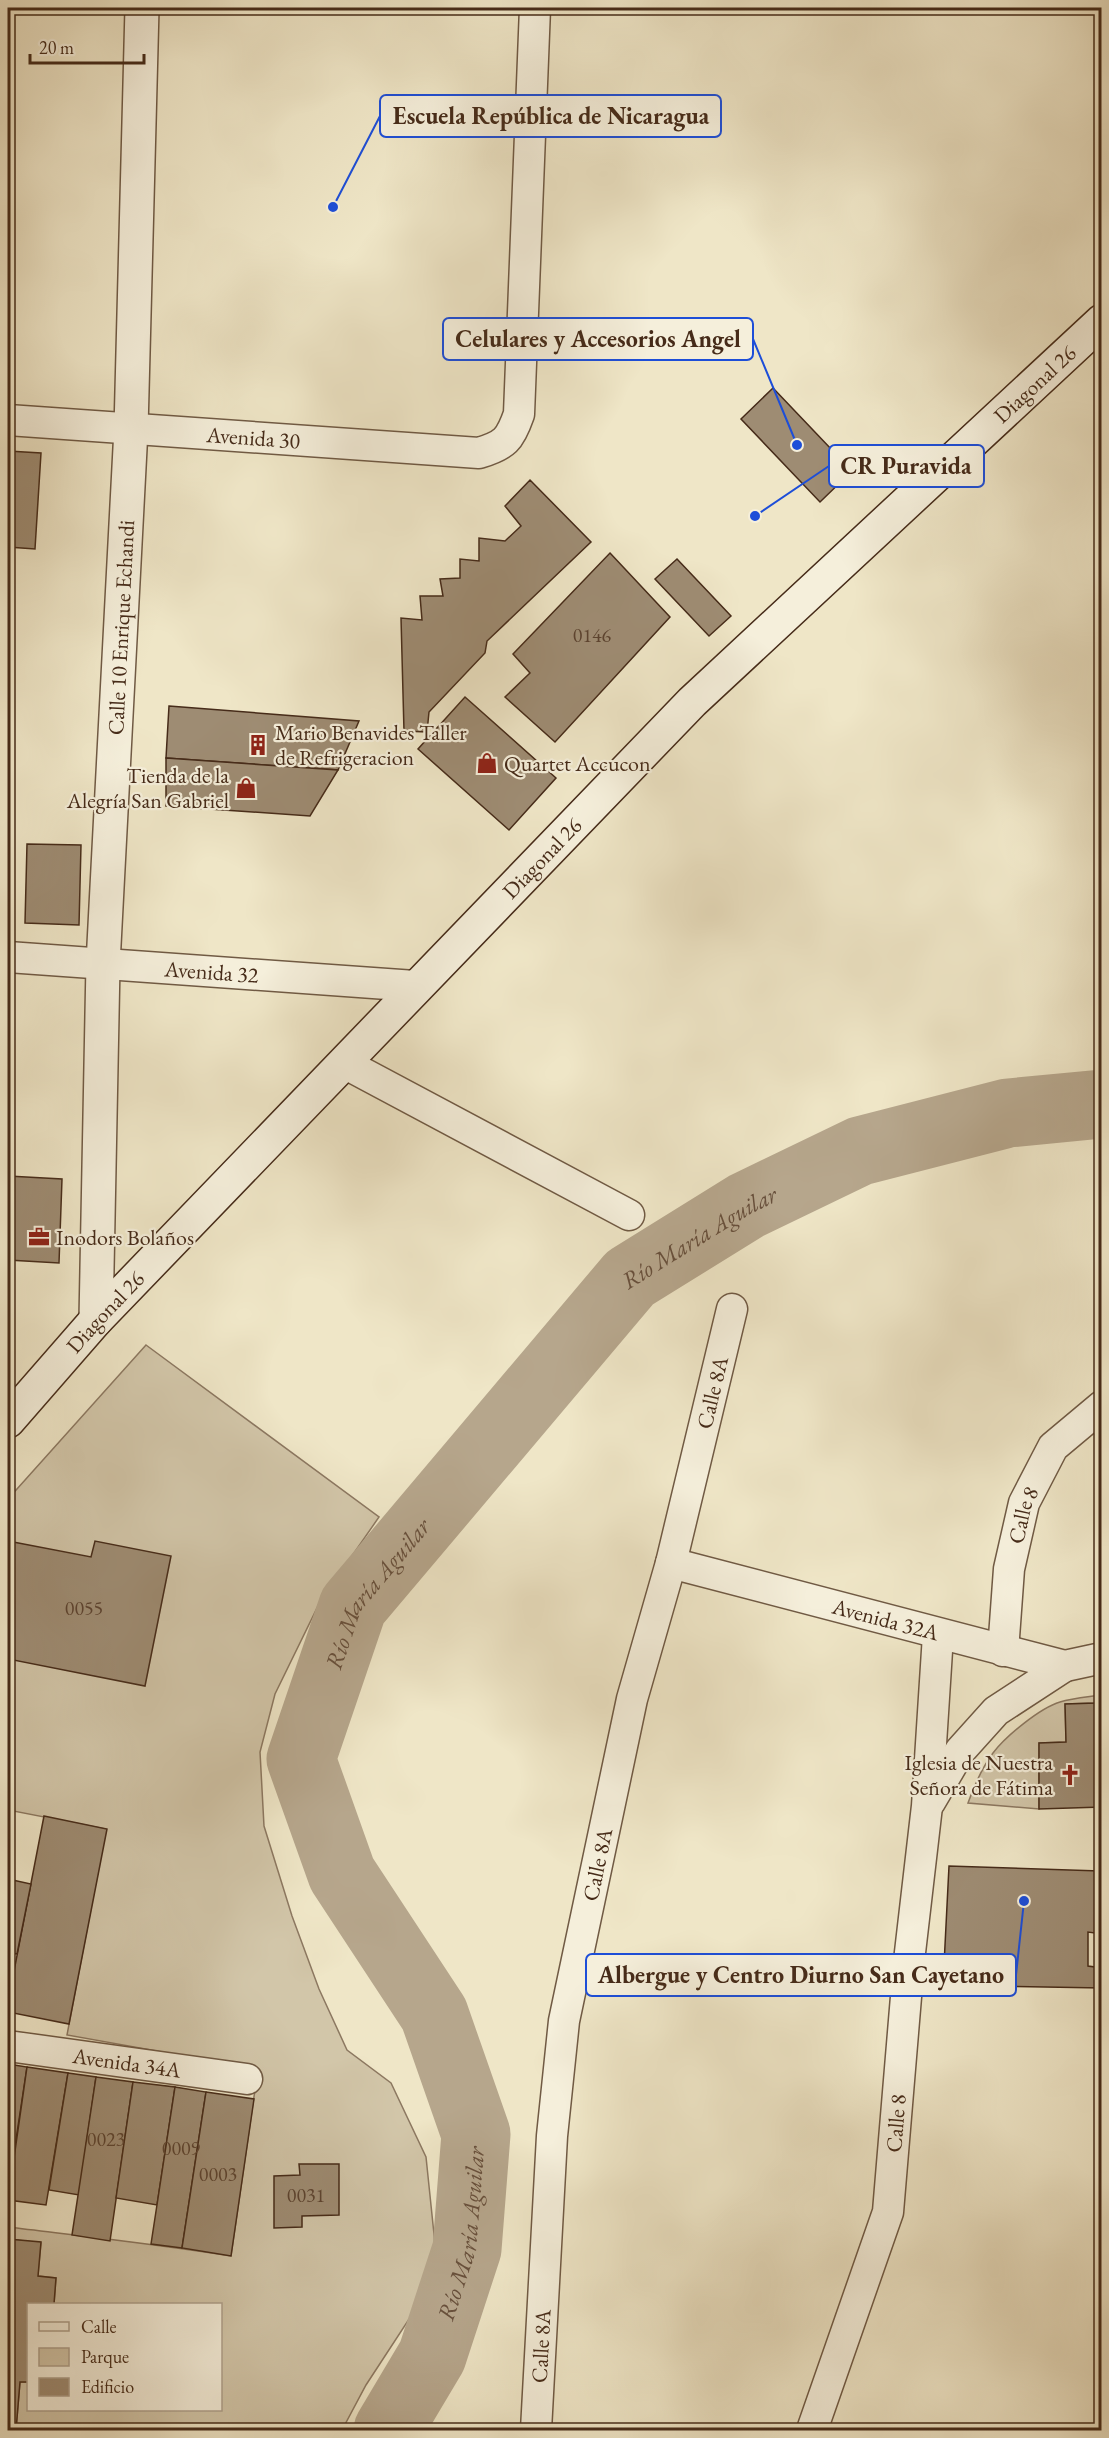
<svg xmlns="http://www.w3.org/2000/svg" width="1109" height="2438" viewBox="0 0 1109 2438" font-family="'EB Garamond',serif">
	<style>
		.green { fill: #d2c6a9; stroke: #8c7861; stroke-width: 1.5 }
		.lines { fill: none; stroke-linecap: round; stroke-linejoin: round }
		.river { stroke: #b6a68c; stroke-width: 69 }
		.building { fill: #9e8c73; stroke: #462b19; stroke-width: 1.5 }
		.minor-casing { stroke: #705a44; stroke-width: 33 }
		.tertiary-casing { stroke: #705a44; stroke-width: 36 }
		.secondary-casing { stroke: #462b19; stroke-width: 36 }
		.minor { stroke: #f5efdb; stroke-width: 30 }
		.tertiary { stroke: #f5efdb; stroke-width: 33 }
		.secondary { stroke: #f5efdb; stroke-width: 33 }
		.labels { text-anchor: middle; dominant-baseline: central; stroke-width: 4.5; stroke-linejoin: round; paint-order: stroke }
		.number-label { font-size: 20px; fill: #5c4330 }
		.street-label { font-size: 22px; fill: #462b19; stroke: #f5efdb }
		.poi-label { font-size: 22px; fill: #462b19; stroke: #f5efdb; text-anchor: start }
		.water-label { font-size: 24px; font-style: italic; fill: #68503c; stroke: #f5efdb }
		.leader { fill: none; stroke: #1d4ed8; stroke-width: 2 }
		.callout-dot { fill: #1d4ed8; stroke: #f5efdb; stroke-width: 2 }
		.callout { fill: #f5efdb; stroke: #1d4ed8; stroke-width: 2 }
		.callout-label { font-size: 24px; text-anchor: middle; font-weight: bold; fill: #462b19 }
	</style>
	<rect width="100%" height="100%" fill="#efe6c7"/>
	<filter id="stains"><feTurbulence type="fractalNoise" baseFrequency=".00333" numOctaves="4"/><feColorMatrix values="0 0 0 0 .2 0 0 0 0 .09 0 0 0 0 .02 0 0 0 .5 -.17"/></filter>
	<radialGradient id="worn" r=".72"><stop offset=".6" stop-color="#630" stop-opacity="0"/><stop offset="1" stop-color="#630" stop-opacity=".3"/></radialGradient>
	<g class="green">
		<path d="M146 1345 379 1517 320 1602 275 1694 260 1752 264 1826 292 1916 319 1989 347 2050 391 2083 426 2157 435 2244 419 2304 366 2385 342 2430H16L20 2382H28V2410H220V2304H54L56 2278 38 2276 41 2243 8 2239V2227C82 2236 157 2244 231 2256L258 2069 67 2035 106 1829 8 1810V1499Z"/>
		<path d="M1101 1695 1096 1703 1065 1704 1066 1742 1039 1743V1809L968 1803C974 1786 982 1768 993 1753 1006 1736 1040 1708 1060 1702 1073 1698 1088 1697 1101 1695Z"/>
	</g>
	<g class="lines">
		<path class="river" id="s1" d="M388 2430 432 2356 467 2249 476 2134 434 2014 342 1874 301 1759 353 1606 630 1278 746 1206 860 1151 1008 1113 1102 1104"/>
	</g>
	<g class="building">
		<path d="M773 388 852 471 820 502 741 419Z"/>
		<path d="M8 451 41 453 35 549 8 547Z"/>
		<path d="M530 480 591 542 487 641 485 653 429 712 427 732 404 731 401 618 422 620 420 596H443L440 579 460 578V559L479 561V538L505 541 521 526 505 506Z"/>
		<path d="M610 553 670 617 555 742 505 697 530 673 513 654Z"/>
		<path d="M677 559 731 616 709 636 655 579Z"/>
		<path d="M465 697 556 778 509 830 418 749Z"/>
		<path d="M169 706 359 721 338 770 166 758Z"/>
		<path d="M166 758 338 770 310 816 166 806Z"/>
		<path d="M27 844 81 845 79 925 25 923Z"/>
		<path d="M8 1176 62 1179 59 1263 8 1260Z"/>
		<path d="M8 1541 91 1557 95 1541 171 1556 145 1686 8 1659Z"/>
		<path d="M1096 1697H1102V1807L1039 1809V1743L1066 1742 1065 1704 1096 1703Z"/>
		<path d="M44 1816 107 1829 69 2024 8 2012V2002Z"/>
		<path d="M1101 1841 1102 1934 1088 1932V1966L1102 1968V1988L943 1985 949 1866 1100 1871Z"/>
		<path d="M8 1879 31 1884 17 1954 8 1953Z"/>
		<path d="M8 2064 27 2067 8 2192Z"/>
		<path d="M27 2067 68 2073 46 2205 8 2200Z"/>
		<path d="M68 2073 96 2077 79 2195 49 2190Z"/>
		<path d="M96 2077 133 2082 110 2241 72 2235Z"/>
		<path d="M133 2082 175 2087 157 2205 116 2198Z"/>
		<path d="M175 2087 206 2092 182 2248 151 2244Z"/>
		<path d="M206 2092 254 2099 231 2256 182 2248Z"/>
		<path d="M299 2164H339V2215L302 2216V2227L274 2228V2176L300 2175Z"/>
		<path d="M8 2239 41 2242 38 2276 56 2278 54 2304H28V2382H20L16 2430H8Z"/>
	</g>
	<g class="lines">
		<defs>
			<g id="minor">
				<path id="s2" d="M8 420 479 453C505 445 510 440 519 414L535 8"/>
				<path id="s3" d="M8 957 415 986"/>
				<path d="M344 1063 629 1215"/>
				<path id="s4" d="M671 1563 1065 1666 1102 1658"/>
				<path id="s5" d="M1003 1651 1009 1569 1024 1503 1053 1447 1102 1406"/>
				<path d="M930 1802 960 1751 996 1711 1065 1666"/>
				<path id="s6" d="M8 2046 247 2079"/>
				<path id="s7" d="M536 2430 552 2136 564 2021 632 1699 671 1563 732 1309"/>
				<path id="s8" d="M812 2430 888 2212 909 1961 927 1806 938 1635"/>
			</g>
			<g id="tertiary">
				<path id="s9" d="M96 1320 103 964 131 429 142 8"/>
			</g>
			<g id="secondary">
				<path id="s10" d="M8 1421 96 1320 692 702 1102 321"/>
			</g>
		</defs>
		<use href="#minor" class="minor-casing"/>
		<use href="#tertiary" class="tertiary-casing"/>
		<use href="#secondary" class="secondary-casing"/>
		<use href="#minor" class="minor"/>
		<use href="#tertiary" class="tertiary"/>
		<use href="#secondary" class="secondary"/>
	</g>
	<defs>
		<symbol id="building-bare" viewBox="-9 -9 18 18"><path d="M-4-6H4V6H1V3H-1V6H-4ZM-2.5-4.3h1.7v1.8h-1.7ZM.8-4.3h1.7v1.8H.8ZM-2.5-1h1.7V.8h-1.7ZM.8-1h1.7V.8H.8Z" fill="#8f2418" stroke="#f5efdb" stroke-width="2.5" paint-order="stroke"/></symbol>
		<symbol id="shop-bare" viewBox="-9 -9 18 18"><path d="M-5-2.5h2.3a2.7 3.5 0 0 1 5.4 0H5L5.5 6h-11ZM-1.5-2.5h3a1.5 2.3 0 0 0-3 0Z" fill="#8f2418" stroke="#f5efdb" stroke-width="2.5" paint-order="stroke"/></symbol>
		<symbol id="office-bare" viewBox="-9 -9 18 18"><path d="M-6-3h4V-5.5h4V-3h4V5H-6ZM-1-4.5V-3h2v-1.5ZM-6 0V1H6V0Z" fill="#8f2418" stroke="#f5efdb" stroke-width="2.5" paint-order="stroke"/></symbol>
		<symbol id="church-bare" viewBox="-9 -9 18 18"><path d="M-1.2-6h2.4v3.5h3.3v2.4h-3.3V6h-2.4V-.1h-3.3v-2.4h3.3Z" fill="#8f2418" stroke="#f5efdb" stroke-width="2.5" paint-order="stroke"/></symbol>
	</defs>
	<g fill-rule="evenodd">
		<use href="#building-bare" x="243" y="730" width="30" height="30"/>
		<use href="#shop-bare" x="472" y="748" width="30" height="30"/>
		<use href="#shop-bare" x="231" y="773" width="30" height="30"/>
		<use href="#office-bare" x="24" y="1222" width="30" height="30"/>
		<use href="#church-bare" x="1055" y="1760" width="30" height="30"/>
	</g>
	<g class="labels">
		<g class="number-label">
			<text x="592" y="635">0146</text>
			<text x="84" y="1608">0055</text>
			<text x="106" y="2139">0023</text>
			<text x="181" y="2148">0009</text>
			<text x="218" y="2174">0003</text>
			<text x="306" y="2195">0031</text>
		</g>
		<g class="street-label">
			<text stroke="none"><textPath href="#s10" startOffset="1460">Diagonal 26</textPath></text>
			<text stroke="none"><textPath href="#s2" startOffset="246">Avenida 30</textPath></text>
			<text stroke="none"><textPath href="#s9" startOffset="693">Calle 10 Enrique Echandi</textPath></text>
			<text stroke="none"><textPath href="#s10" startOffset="776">Diagonal 26</textPath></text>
			<text stroke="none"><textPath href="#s3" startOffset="204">Avenida 32</textPath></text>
			<text stroke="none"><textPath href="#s10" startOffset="146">Diagonal 26</textPath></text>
			<text stroke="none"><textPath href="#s7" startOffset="1056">Calle 8A</textPath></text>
			<text stroke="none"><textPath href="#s5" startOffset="138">Calle 8</textPath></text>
			<text stroke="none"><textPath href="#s4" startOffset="222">Avenida 32A</textPath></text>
			<text stroke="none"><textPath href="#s7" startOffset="570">Calle 8A</textPath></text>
			<text stroke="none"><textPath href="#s6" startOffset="120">Avenida 34A</textPath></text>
			<text stroke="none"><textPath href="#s8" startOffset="320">Calle 8</textPath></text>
			<text stroke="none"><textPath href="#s7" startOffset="84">Calle 8A</textPath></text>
		</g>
		<g class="poi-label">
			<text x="275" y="732">Mario Benavides Taller<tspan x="275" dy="25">de Refrigeracion</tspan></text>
			<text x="504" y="763">Quartet Accucon</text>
			<text x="229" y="775" text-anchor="end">Tienda de la<tspan x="229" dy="25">Alegría San Gabriel</tspan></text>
			<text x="56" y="1237">Inodors Bolaños</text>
			<text x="1053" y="1762" text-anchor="end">Iglesia de Nuestra<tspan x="1053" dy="25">Señora de Fátima</tspan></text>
		</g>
		<g class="water-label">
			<text stroke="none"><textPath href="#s1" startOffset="1402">Río María Aguilar</textPath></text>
			<text stroke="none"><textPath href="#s1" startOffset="915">Río María Aguilar</textPath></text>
			<text stroke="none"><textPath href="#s1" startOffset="213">Río María Aguilar</textPath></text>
		</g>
	</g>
	<path class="leader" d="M333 207L380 116M797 445L753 339M755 516L829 466M1024 1901L1016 1975"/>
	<g class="callout-dot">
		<circle cx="333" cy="207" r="6"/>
		<circle cx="797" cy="445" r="6"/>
		<circle cx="755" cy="516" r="6"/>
		<circle cx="1024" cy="1901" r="6"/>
	</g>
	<g class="callout">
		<rect x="380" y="95" width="341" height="42" rx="6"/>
		<rect x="443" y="318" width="310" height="42" rx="6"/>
		<rect x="829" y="445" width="155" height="42" rx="6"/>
		<rect x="586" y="1954" width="430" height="42" rx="6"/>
	</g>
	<g class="callout-label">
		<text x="551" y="124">Escuela República de Nicaragua</text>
		<text x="598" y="347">Celulares y Accesorios Angel</text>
		<text x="906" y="474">CR Puravida</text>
		<text x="801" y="1983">Albergue y Centro Diurno San Cayetano</text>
	</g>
	<rect width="1109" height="2438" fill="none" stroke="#efe6c7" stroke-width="30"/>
	<rect x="9" y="9" width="1091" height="2420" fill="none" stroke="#462b19" stroke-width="3"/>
	<rect x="15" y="15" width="1079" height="2408" fill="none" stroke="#462b19" stroke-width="1.5"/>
	<rect x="27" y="2303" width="195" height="108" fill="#f5efdb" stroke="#afa18d" stroke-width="1.5"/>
	<rect x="39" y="2322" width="30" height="9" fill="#f5efdb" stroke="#afa18d" stroke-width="1.5"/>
	<text x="81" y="2333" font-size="18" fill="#462b19">Calle</text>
	<rect x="39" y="2348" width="30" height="18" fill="#d2c6a9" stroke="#afa18d" stroke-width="1.5"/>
	<text x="81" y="2363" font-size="18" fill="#462b19">Parque</text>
	<rect x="39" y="2378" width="30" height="18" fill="#9e8c73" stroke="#afa18d" stroke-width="1.5"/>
	<text x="81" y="2393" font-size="18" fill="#462b19">Edificio</text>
	<path d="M30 54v9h114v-9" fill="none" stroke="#462b19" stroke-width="3"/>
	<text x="39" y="54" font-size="18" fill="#462b19" stroke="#f5efdb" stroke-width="4.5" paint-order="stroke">20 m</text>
	<rect width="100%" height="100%" filter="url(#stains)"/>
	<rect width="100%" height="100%" fill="url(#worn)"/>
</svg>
